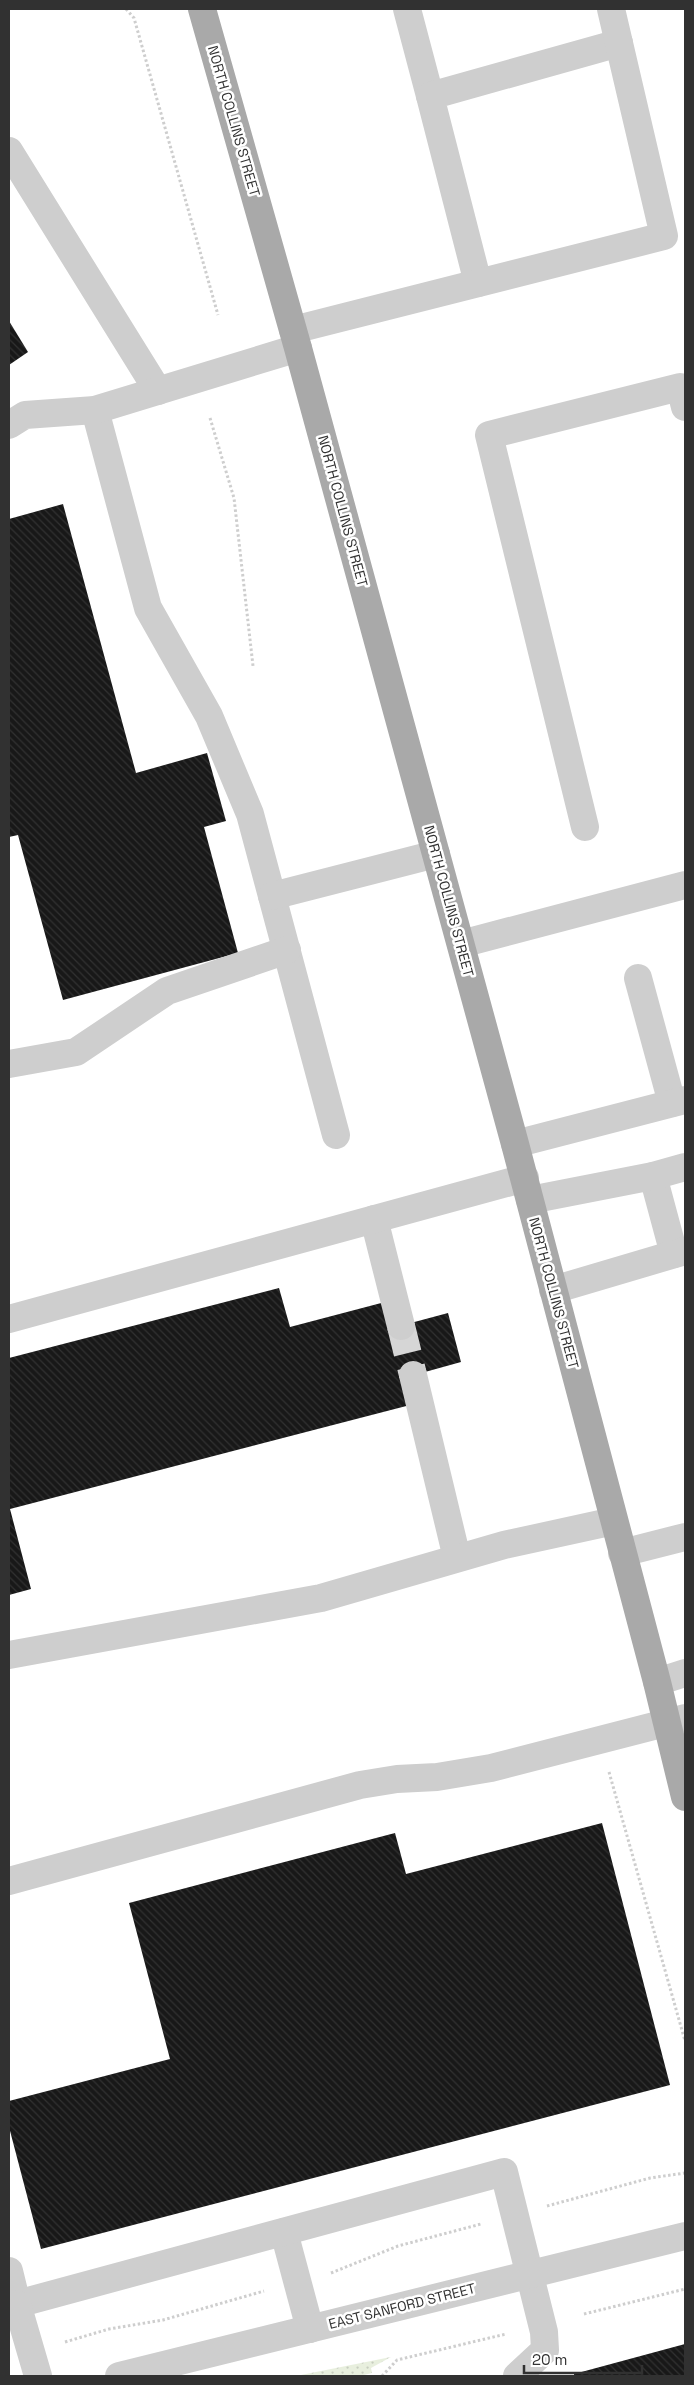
<svg xmlns="http://www.w3.org/2000/svg" width="694" height="2385" viewBox="0 0 694 2385" font-family="'Space Grotesk',sans-serif">
	<style>
		.grass { fill: url(#grass-dots) }
		.building { fill: url(#building-back-hatch) }
		.lines { fill: none; stroke-linecap: round; stroke-linejoin: round }
		.minor-tunnel { stroke: #d6d6d6; stroke-width: 28; stroke-dasharray: 28 14; stroke-linecap: butt }
		.path { stroke: #cecece; stroke-width: 3; stroke-dasharray: 2.5 2.5; stroke-linecap: butt }
		.minor { stroke: #cecece; stroke-width: 28 }
		.major { stroke: #a9a9a9; stroke-width: 28 }
		.labels { text-anchor: middle; dominant-baseline: central; stroke-width: 5; stroke-linejoin: round; paint-order: stroke }
		.street-label { font-size: 14px; fill: #313131; stroke: #fff }
	</style>
	<defs>
		<pattern id="grass-dots" width="8" height="8" patternUnits="userSpaceOnUse" patternTransform="scale(1.25)"><rect width="8" height="8" fill="#e8efde"/><path d="M2 2h.1M6 6h.1" fill="none" stroke="#c7cdbf" stroke-width="1.8" stroke-linecap="round"/></pattern>
		<pattern id="building-back-hatch" width="6" height="6" patternUnits="userSpaceOnUse" patternTransform="scale(1.25)"><rect width="6" height="6" fill="#181818"/><path d="M-1 5l2 2M0 0l6 6M5-1l2 2" fill="none" stroke="#313131"/></pattern>
	</defs>
	<rect width="100%" height="100%" fill="#fff"/>
	<path class="grass" d="M391 2357 371 2368 372 2373 360 2376H296Z"/>
	<g class="building">
		<path d="M9 321 28 352 9 365Z"/>
		<path d="M63 504 136 773 207 753 226 821 204 827 238 953 63 1000 18 835 9 837V519Z"/>
		<path d="M279 1288 290 1327 385 1302 392 1328 448 1313 461 1362 407 1377 414 1404 10 1509 31 1589 9 1595V1358Z"/>
		<path d="M602 1823 670 2085 41 2249 9 2127V2101L170 2059 129 1903 395 1833 406 1874Z"/>
		<path d="M685 2344V2376H574V2374Z"/>
	</g>
	<g class="lines">
		<path class="minor-tunnel" d="M401 1326 413 1375"/>
		<g class="path">
			<path d="M126 9 134 18 218 315"/>
			<path d="M210 418 234 498 253 666"/>
			<path d="M609 1772 685 2041"/>
			<path d="M547 2206 650 2178 685 2173"/>
			<path d="M331 2273 398 2246 481 2224"/>
			<path d="M584 2314 685 2289"/>
			<path d="M65 2342 109 2329 163 2320 264 2291"/>
			<path d="M382 2376 397 2360 506 2334"/>
		</g>
		<g class="minor">
			<path d="M407 9 430 96"/>
			<path d="M9 151 158 391"/>
			<path d="M478 283 430 96 619 43"/>
			<path d="M293 330 664 236 611 9"/>
			<path d="M95 410 148 608 209 716 250 814 336 1135"/>
			<path d="M9 425 25 415 95 410 298 348"/>
			<path d="M585 827 489 435 680 387 685 407"/>
			<path d="M272 896 436 854"/>
			<path d="M461 944 685 885"/>
			<path d="M638 978 672 1103"/>
			<path d="M9 1064 76 1052 167 991 287 950"/>
			<path d="M515 1144 685 1100"/>
			<path d="M653 1176 674 1254"/>
			<path d="M530 1200 653 1176 685 1167"/>
			<path d="M374 1219 401 1326"/>
			<path d="M553 1290 685 1251"/>
			<path d="M9 1319 525 1178"/>
			<path d="M413 1375 457 1558"/>
			<path d="M622 1553 685 1537"/>
			<path d="M9 1655 321 1598 504 1545 614 1521"/>
			<path d="M657 1682 685 1673"/>
			<path d="M9 1881 360 1785 397 1779 437 1777 491 1768 685 1718"/>
			<path d="M284 2232 310 2329"/>
			<path d="M9 2271 17 2304 504 2172 544 2332 545 2350 517 2376"/>
			<path d="M17 2304 38 2376"/>
			<path d="M119 2376 685 2236"/>
		</g>
		<path class="major" d="M202 9 298 348 515 1144 657 1682 685 1797"/>
	</g>
	<g class="labels">
		<g class="street-label">
			<text transform="translate(234 121) rotate(74)">NORTH COLLINS STREET</text>
			<text transform="translate(343 511) rotate(75)">NORTH COLLINS STREET</text>
			<text transform="translate(449 901) rotate(75)">NORTH COLLINS STREET</text>
			<text transform="translate(554 1293) rotate(75)">NORTH COLLINS STREET</text>
			<text transform="translate(402 2306) rotate(-14)">EAST SANFORD STREET</text>
		</g>
	</g>
	<rect width="694" height="2385" fill="none" stroke="#313131" stroke-width="20"/>
	<path d="M524 2365v8h118v-8" fill="none" stroke="#313131" stroke-width="2.5"/>
	<text x="532" y="2365" font-size="15" fill="#313131" stroke="#ffffff" stroke-width="4" paint-order="stroke">20 m</text>
</svg>
